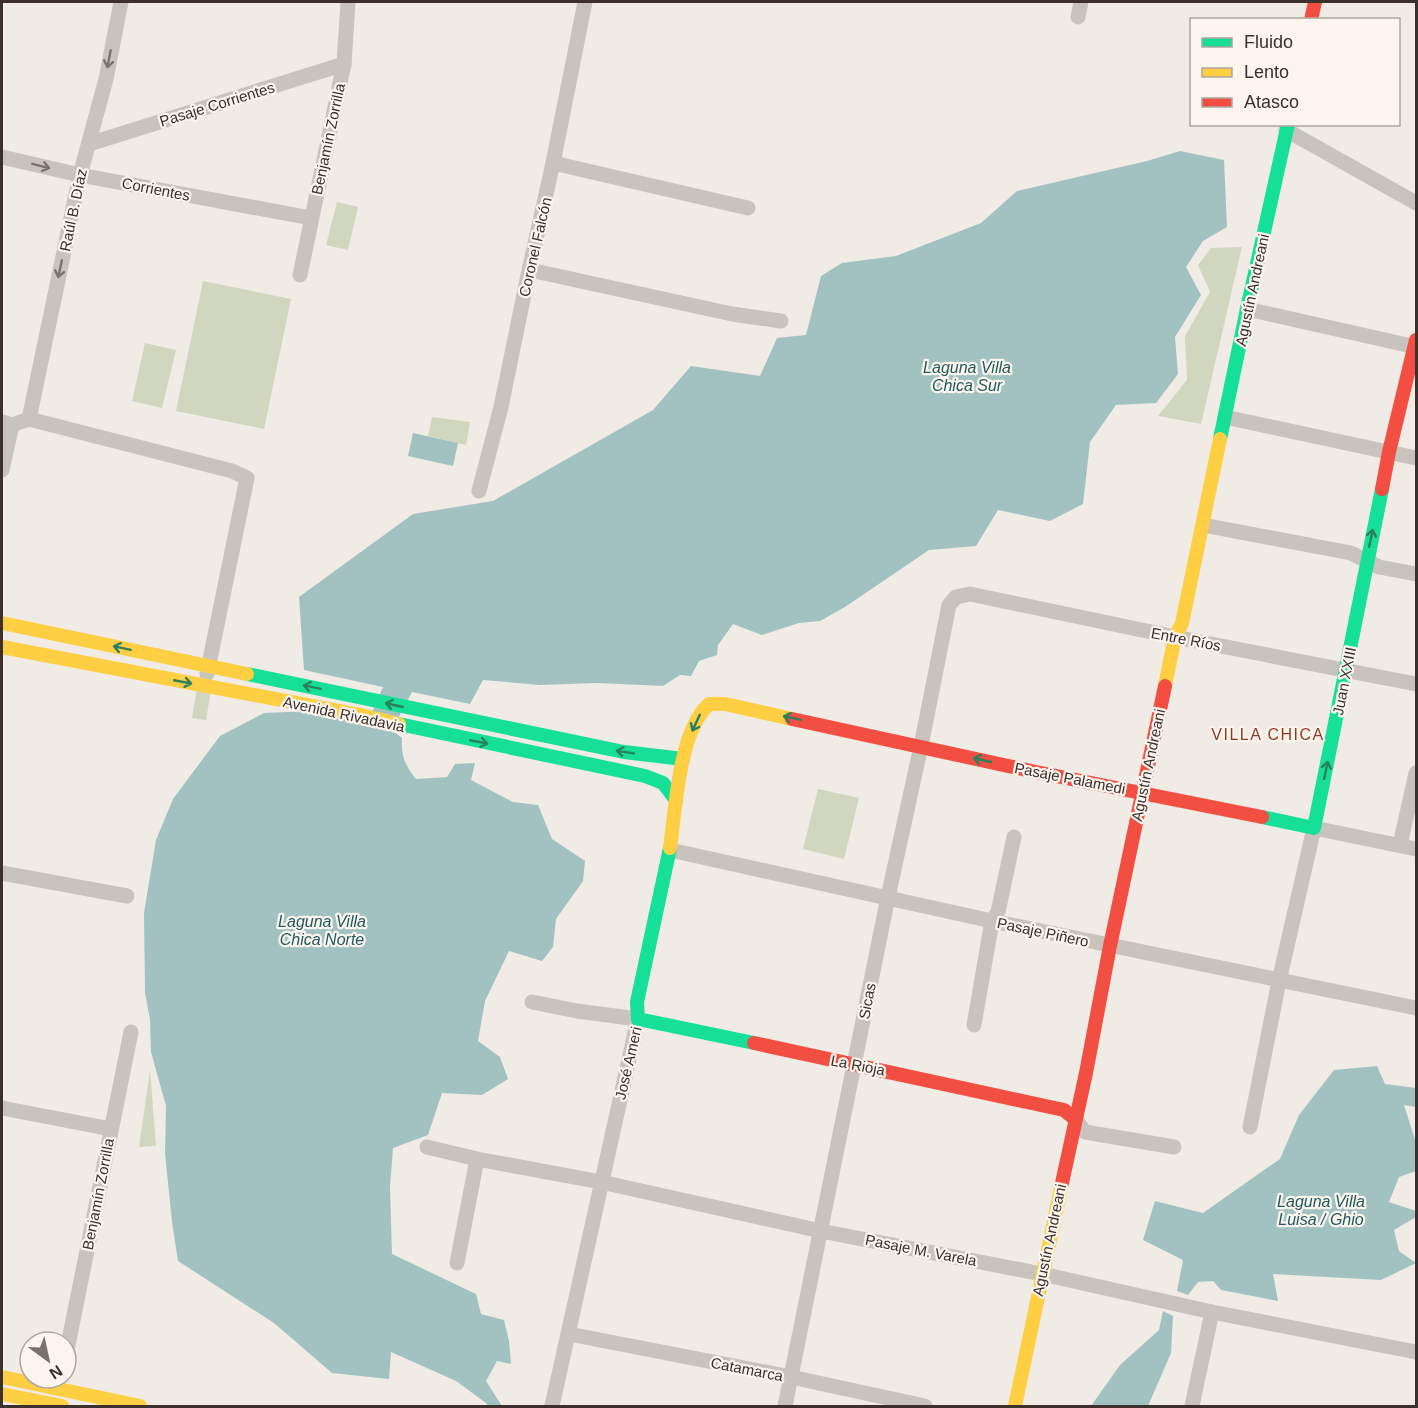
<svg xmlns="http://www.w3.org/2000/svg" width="1418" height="1408" viewBox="0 0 1418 1408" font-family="Arial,sans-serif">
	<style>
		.green { fill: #d1d6bf }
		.water { fill: #a1c2c1 }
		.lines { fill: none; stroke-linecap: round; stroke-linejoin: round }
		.street { stroke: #c9c3be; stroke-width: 15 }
		.fast { stroke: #16e098; stroke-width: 14 }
		.slow { stroke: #ffcf43; stroke-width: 14 }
		.jam { stroke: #f24e42; stroke-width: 14 }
		.oneway { stroke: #7b726d }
		.oneway2 { stroke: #2a7f5c }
		.labels { text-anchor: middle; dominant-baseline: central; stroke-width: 4.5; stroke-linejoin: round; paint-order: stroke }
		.street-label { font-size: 15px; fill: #3b302b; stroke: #fbf5ee }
		.water-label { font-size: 16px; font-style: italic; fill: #1f5a5e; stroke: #fbf5ee }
		.neighbourhood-label { font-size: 16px; letter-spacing: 1.5px; fill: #8c3b22; stroke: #fbf5ee }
	</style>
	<rect width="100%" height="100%" fill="#f0ebe5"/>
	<g class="green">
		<path d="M337 202 358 207 348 250 326 245Z"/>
		<path d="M1242 247 1201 424 1158 416 1187 380 1185 336 1210 292 1198 265 1211 248Z"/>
		<path d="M203 281 291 299 264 429 176 411Z"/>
		<path d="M145 343 176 350 162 408 132 401Z"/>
		<path d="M432 417 470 422 466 445 428 436Z"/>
		<path d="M197 688 211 690 206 720 192 718Z"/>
		<path d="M818 789 859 798 844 859 803 849Z"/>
		<path d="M150 1070 156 1146 139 1147Z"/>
	</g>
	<g class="water">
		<path d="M1180 151 1224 160 1227 227 1203 241 1186 267 1201 295 1175 337 1178 374 1156 403 1116 405 1090 442 1083 504 1050 521 998 510 976 546 929 550 845 607 820 621 799 623 762 635 733 624 718 645 717 655 699 661 691 676 680 675 663 686 598 683 540 685 483 680 470 704 412 692 392 730 402 738C401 757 405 765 416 779L447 777 455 764 475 763 471 780 513 802 538 805 552 839 585 861 583 881 556 919 553 947 542 961 509 951 485 1001 478 1041 500 1057 508 1079 482 1095 442 1093 428 1135 393 1148 390 1187 392 1254 476 1294 481 1314 504 1320 509 1341 511 1364 497 1361 486 1381 502 1406H488L486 1403 456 1381 391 1352 389 1379 332 1373 274 1323 178 1261 172 1222 165 1153 166 1106 151 1052 150 1020 145 992 144 913 156 840 173 799 220 736 264 713 313 711 367 724 383 687 304 670 299 597 413 514 493 501 653 410 691 366 760 376 777 338 806 335 821 276 842 263 896 256 981 223 1017 191 1147 161Z"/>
		<path d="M413 433 458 443 453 466 408 456Z"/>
		<path d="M1377 1066 1385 1084 1416 1088V1107L1404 1105 1416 1143V1171L1399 1177 1389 1202 1416 1211V1217L1394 1230 1399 1251 1416 1263 1381 1280 1273 1274 1278 1301 1221 1290 1213 1281 1198 1282 1188 1295 1177 1291 1183 1260 1143 1240 1155 1201 1203 1213 1280 1159 1299 1115 1334 1070Z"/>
		<path d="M1163 1311 1173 1316 1171 1353 1148 1406H1091L1120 1365 1159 1330Z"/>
	</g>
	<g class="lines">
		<g class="street">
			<path d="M1078 17 1081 2"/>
			<path d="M1286 130 1416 203"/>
			<path d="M89 144 344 64"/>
			<path d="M2 157 80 175 311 218"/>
			<path d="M553 163 748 208"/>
			<path d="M530 270 732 314 781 321"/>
			<path d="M300 275 344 64 348 2"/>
			<path d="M1247 309 1416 347"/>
			<path d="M1225 417 1416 458"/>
			<path d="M29 419 80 175 106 79 121 2"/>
			<path d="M2 422 12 425 29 419 232 471 247 478 207 674"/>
			<path d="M2 470 12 425"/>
			<path d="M479 491 501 407 528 275 553 163 585 2"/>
			<path d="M1203 525 1351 553 1379 567 1416 574"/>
			<path d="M1400 845 1416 773"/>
			<path d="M670 850 992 921 1416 1008"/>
			<path d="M2 873 127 896"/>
			<path d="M532 1002 577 1011 638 1019 552 1406"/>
			<path d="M974 1025 992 921 998 912 1014 837"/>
			<path d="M2 1108 111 1129"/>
			<path d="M1075 1119 1085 1132 1174 1147"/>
			<path d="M1250 1127 1279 981 1314 828 1416 849"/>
			<path d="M427 1147 477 1159 601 1182 821 1231 1042 1274 1212 1312 1416 1352"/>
			<path d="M457 1263 477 1159"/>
			<path d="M569 1334 791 1377 925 1406"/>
			<path d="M66 1355 131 1032"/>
			<path d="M785 1406 888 897 921 746 949 605 956 597 970 594 1175 637 1416 684"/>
			<path d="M1192 1406 1212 1312"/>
		</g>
		<g class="fast">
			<path d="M1220 439 1247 309 1288 124"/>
			<path d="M247 674 624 752 683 759"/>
			<path d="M399 724 645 776 663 783 676 800"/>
			<path d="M1262 817 1314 828 1382 489"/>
			<path d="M670 848 637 1002 638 1019 754 1043"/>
		</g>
		<g class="slow">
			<path d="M2 623 247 674"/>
			<path d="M2 647 365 716 399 724"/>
			<path d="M1165 686 1175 637 1182 623 1220 439"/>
			<path d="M670 848C675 811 679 745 700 715 702 711 706 707 709 704H725L792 719"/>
			<path d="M2 1377 140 1406"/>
			<path d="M2 1394 62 1406"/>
			<path d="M1015 1406 1062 1183"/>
		</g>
		<g class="jam">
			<path d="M1311 20 1315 2"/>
			<path d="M1382 489 1389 452 1416 340"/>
			<path d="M792 719 1036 772 1262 817"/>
			<path d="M754 1043 1064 1110 1075 1119"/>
			<path d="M1062 1183 1086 1073 1110 946 1165 686"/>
		</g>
	</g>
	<defs><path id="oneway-shaft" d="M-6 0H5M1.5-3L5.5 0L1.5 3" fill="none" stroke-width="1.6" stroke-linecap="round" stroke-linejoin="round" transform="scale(1.5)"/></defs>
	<g class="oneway">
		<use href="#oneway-shaft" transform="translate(109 59) rotate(101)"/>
		<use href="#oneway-shaft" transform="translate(41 166) rotate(14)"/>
		<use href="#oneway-shaft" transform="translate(60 269) rotate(102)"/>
	</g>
	<g class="oneway2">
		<use href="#oneway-shaft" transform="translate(1371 538) rotate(-78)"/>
		<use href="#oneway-shaft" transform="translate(122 648) rotate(-168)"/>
		<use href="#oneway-shaft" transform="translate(183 682) rotate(11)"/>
		<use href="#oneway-shaft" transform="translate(312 687) rotate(-168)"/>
		<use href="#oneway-shaft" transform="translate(394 705) rotate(-167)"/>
		<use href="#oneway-shaft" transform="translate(792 718) rotate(-168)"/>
		<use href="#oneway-shaft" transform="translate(696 723) rotate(115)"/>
		<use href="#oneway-shaft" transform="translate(479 742) rotate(11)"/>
		<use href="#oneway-shaft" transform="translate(625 752) rotate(-171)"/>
		<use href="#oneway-shaft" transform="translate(982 760) rotate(-167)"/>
		<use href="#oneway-shaft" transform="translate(1326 770) rotate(-78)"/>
	</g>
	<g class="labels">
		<g class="street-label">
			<text transform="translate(217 104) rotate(-17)">Pasaje Corrientes</text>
			<text transform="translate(328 139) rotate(-78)">Benjamín Zorrilla</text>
			<text transform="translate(156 189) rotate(11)">Corrientes</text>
			<text transform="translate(73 210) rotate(-78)">Raúl B. Díaz</text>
			<text transform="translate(535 247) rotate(-77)">Coronel Falcón</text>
			<text transform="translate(1252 290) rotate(-78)">Agustín Andreani</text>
			<text transform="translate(1186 639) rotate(11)">Entre Ríos</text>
			<text transform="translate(1344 681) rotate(-79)">Juan XXIII</text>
			<text transform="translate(344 714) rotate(12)">Avenida Rivadavia</text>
			<text transform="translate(1148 765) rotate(-78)">Agustín Andreani</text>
			<text transform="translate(1070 778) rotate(11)">Pasaje Palamedi</text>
			<text transform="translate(1043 932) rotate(12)">Pasaje Piñero</text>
			<text transform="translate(867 1001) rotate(-79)">Sicas</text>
			<text transform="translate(628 1063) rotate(-77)">José Ameri</text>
			<text transform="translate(858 1065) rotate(11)">La Rioja</text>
			<text transform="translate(98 1194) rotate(-79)">Benjamín Zorrilla</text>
			<text transform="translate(1049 1240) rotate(-78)">Agustín Andreani</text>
			<text transform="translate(921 1250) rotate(11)">Pasaje M. Varela</text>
			<text transform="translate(747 1369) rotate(11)">Catamarca</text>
		</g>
		<g class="water-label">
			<text x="967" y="367">Laguna Villa<tspan x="967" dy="18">Chica Sur</tspan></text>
			<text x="322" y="921">Laguna Villa<tspan x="322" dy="18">Chica Norte</tspan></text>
			<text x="1321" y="1201">Laguna Villa<tspan x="1321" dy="18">Luisa / Ghio</tspan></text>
		</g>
		<g class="neighbourhood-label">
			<text x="1268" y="734">VILLA CHICA</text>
		</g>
	</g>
	<rect width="1418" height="1408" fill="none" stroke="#3b302b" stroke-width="6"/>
	<rect x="1190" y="18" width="210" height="108" fill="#fbf5ee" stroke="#aea6a0" stroke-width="1.5"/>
	<rect x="1202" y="38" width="30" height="9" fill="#16e098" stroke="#aea6a0" stroke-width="1.5"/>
	<text x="1244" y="48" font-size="18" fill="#3b302b">Fluido</text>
	<rect x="1202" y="68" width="30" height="9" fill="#ffcf43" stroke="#aea6a0" stroke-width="1.5"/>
	<text x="1244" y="78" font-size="18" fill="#3b302b">Lento</text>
	<rect x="1202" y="98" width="30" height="9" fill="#f24e42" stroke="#aea6a0" stroke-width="1.5"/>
	<text x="1244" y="108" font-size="18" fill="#3b302b">Atasco</text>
	<g transform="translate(48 1360) rotate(147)"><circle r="28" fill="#fbf5ee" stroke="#aea6a0" stroke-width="1.5"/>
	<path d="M0-4.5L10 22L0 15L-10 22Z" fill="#7a716c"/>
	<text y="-9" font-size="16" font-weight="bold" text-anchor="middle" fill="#3b302b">N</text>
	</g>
</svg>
